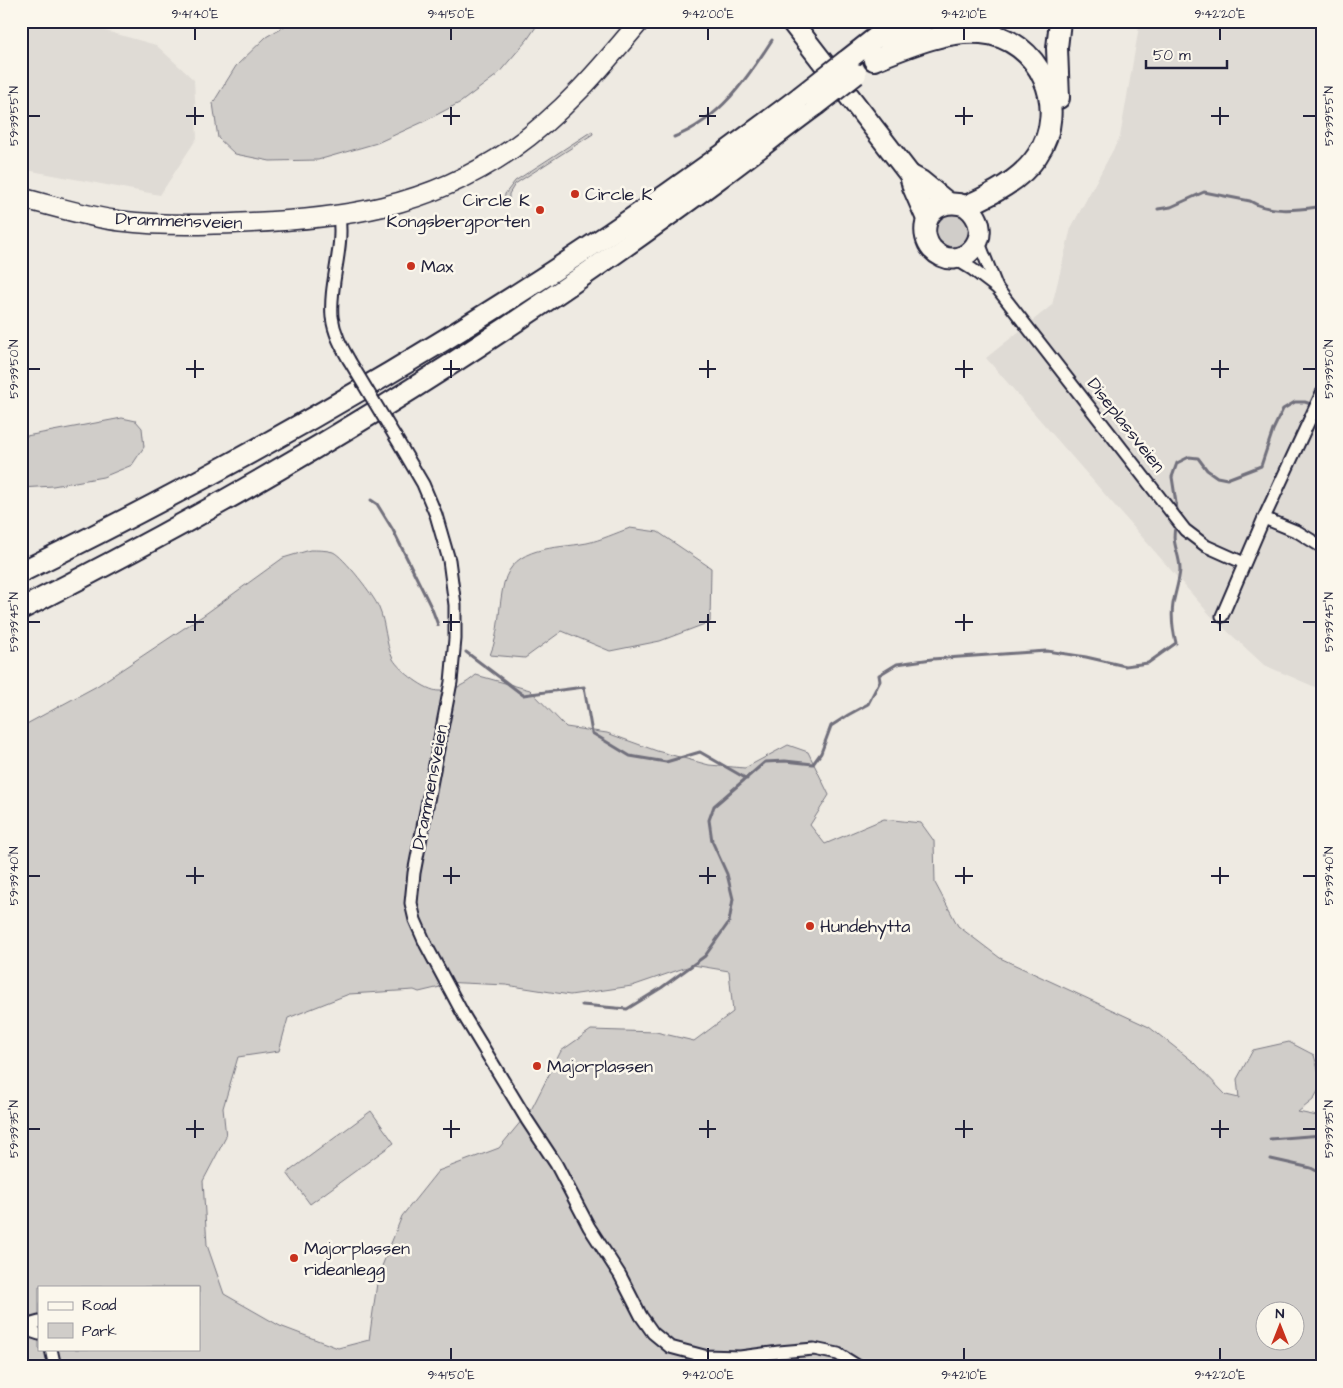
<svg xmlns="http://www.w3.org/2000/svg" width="1343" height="1388" viewBox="0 0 1343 1388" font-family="'Architects Daughter',sans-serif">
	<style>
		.built { fill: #dfdbd5 }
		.green { fill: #d0cdc9; stroke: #797882; fill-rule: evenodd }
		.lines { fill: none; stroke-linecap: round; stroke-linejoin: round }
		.stream { stroke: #716f7c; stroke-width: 3 }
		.minor-casing { stroke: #22223b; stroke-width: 15 }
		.primary-casing { stroke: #22223b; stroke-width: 22 }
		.trunk-casing { stroke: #22223b; stroke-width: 24 }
		.minor { stroke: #fbf7ec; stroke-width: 11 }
		.primary { stroke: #fbf7ec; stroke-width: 19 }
		.trunk { stroke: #fbf7ec; stroke-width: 20 }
		.minor-bridge-casing { stroke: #22223b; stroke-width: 15; stroke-linecap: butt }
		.trunk-bridge-casing { stroke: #22223b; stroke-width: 24; stroke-linecap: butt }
		.minor-bridge { stroke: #fbf7ec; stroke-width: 11 }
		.trunk-bridge { stroke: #fbf7ec; stroke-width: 20 }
		.ticks { fill: none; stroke: #22223b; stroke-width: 2 }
		.poi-dot { fill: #c8321e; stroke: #fbf7ec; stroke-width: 2 }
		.labels { text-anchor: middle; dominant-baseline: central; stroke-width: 5; stroke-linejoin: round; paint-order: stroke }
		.poi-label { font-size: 18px; fill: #22223b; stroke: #fbf7ec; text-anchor: start }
		.street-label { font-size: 18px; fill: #22223b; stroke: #fbf7ec }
		.neatline { fill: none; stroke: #22223b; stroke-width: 2 }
		.ticks-label { font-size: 12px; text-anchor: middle; fill: #22223b }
	</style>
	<rect width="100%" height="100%" fill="#eeeae2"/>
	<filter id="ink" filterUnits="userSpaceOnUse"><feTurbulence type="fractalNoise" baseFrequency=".02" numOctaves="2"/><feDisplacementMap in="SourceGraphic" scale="10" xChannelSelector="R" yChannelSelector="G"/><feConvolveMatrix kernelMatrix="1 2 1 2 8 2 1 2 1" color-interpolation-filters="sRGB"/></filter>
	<g filter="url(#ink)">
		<g class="built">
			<path d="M21 21H70L156 45 194 80 197 138 160 195 21 169Z"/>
			<path d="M1140 21H1322V690L1264 665 1211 616 986 358 1052 305 1071 228 1120 137Z"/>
		</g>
		<g class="green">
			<path d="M293 21H540L527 40 497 75 461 102 423 122 377 143 318 160 270 161 235 154 218 138 213 103 236 66 266 37Z"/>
			<path d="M592 131 593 134 515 184 509 194V202L504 205 505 194 515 181Z"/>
			<path d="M947 212H959L971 225 967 242C964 244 960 248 957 249 942 252 927 232 937 220 939 217 944 214 947 212Z"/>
			<path d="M122 418 136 421 142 428 144 447 132 465 103 477 53 486 21 488V437Z"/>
			<path d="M630 528 658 532 711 568 710 622 660 641 610 651 562 631 525 658 490 655C500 632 498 607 504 583 514 545 555 549 587 543 601 540 616 533 630 528Z"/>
			<path d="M310 550C317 550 327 550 333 552 343 556 375 597 379 608 386 624 385 643 393 659 400 671 426 691 439 691 454 691 466 684 476 675L530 690 566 727 607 733 657 751 709 765 745 768 788 745 808 752 829 795 810 825 825 844 884 819 921 823 934 841 935 883 958 926 1000 958 1149 1027 1195 1063 1226 1095 1239 1098 1237 1079 1253 1050 1289 1042 1314 1055 1322 1084 1313 1100 1298 1112 1322 1117V1367H21V727L97 686 204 615 283 558ZM693 965 729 971 733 1012 694 1041 656 1032 591 1030 561 1051 532 1108 499 1148 438 1171 402 1216 378 1276 369 1340 338 1348 280 1326 224 1294 207 1245 203 1181 226 1137 223 1108 238 1057 279 1051 288 1018 349 994 414 990 419 992 440 987 441 982 506 985 570 995 632 986ZM39 1287H199V1349H39ZM1266 1310H1296V1340H1266Z"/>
			<path d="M371 1111 394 1143 310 1204 287 1173Z"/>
		</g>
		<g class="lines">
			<g class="stream">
				<path d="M674 137C719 120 747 79 772 40"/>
				<path d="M1158 209 1171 207 1204 192 1250 201C1269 213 1296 210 1317 207L1322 198"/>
				<path d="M371 500 377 504 393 530 432 609 438 625"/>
				<path d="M1178 516 1172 477 1177 463 1189 457 1198 458 1207 470 1217 477 1227 479 1261 466 1273 430 1283 409 1295 402H1305L1322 408"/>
				<path d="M466 652 523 695 584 687 592 733 630 756 666 762 700 752 747 779"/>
				<path d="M582 1005 627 1009 661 988 705 956 729 922 733 899 727 874 712 841 709 820 714 806 765 762 785 761 813 764 821 753 831 726 848 715 868 704 880 681 879 675 897 664 932 659 1047 651 1086 657 1125 666 1148 663 1176 643C1173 631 1171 617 1173 604 1175 593 1179 582 1180 570 1180 552 1170 544 1176 524"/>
				<path d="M1270 1139 1322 1135"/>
				<path d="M1271 1159 1311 1168 1322 1174"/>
			</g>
			<defs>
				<g id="minor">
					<path d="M339 216C344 250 329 283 332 317 334 333 341 346 349 360"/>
					<path d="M978 240 997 288 1185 530 1206 546 1244 563"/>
					<path d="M954 258 972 269 997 288"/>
					<path d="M396 438 423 484 436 515 449 560 455 605V639L451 682 414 873 411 903 415 920 426 945 464 1016 527 1120 556 1164 589 1227 620 1275 641 1316 653 1333 670 1347 704 1356 740 1357 779 1352 814 1349 838 1354 859 1367"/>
					<path d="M1264 518 1298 532 1322 547"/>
					<path d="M1222 616 1264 518 1322 393"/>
					<path d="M21 1327 39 1322"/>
					<path d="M21 1328 39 1334"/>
					<path d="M51 1349 55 1367"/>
				</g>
				<path id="primary" d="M21 198C54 206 87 217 121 221 161 226 202 225 242 223 343 219 426 208 512 149 562 114 601 68 640 21"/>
				<g id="trunk">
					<path d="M791 21 910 175 913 187 927 219"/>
					<path d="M890 47 924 21"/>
					<path d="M874 60C907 47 945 30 981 33 1040 38 1070 108 1037 156 1021 180 991 195 966 206 950 200 930 205 926 224 924 232 926 242 932 249 959 278 1002 234 966 206"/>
					<path d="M846 61 897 21"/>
					<path d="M1059 98 1057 48 1060 21"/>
					<path d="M910 175 921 181 948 203"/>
					<path d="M21 572C292 439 560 280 800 97"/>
					<path d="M21 609C189 524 352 431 509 326 580 279 649 230 718 179 751 155 783 129 816 105"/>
				</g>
			</defs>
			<use href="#minor" class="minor-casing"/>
			<use href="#primary" class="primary-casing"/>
			<use href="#trunk" class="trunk-casing"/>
			<use href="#minor" class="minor"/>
			<use href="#primary" class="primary"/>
			<use href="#trunk" class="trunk"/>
			<defs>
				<path id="minor-bridge" d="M349 360 396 438"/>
				<g id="trunk-bridge">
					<path d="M800 97 846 61"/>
					<path d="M816 105 856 74"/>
				</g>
			</defs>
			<use href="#minor-bridge" class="minor-bridge-casing"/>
			<use href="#trunk-bridge" class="trunk-bridge-casing"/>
			<use href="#minor-bridge" class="minor-bridge"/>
			<use href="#trunk-bridge" class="trunk-bridge"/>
		</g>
	</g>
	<path class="ticks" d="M195 28V40M451 28V40M708 28V40M964 28V40M1220 28V40M195 107V125M451 107V125M708 107V125M964 107V125M1220 107V125M28 116H40M186 116H204M443 116H460M699 116H716M955 116H973M1211 116H1229M1303 116H1316M195 360V378M451 360V378M708 360V378M964 360V378M1220 360V378M28 369H40M186 369H204M443 369H460M699 369H716M955 369H973M1211 369H1229M1303 369H1316M195 614V631M451 614V631M708 614V631M964 614V631M1220 614V631M28 622H40M186 622H204M443 622H460M699 622H716M955 622H973M1211 622H1229M1303 622H1316M195 867V884M451 867V884M708 867V884M964 867V884M1220 867V884M28 876H40M186 876H204M443 876H460M699 876H716M955 876H973M1211 876H1229M1303 876H1316M195 1120V1138M451 1120V1138M708 1120V1138M964 1120V1138M1220 1120V1138M28 1129H40M186 1129H204M443 1129H460M699 1129H716M955 1129H973M1211 1129H1229M1303 1129H1316M451 1348V1360M708 1348V1360M964 1348V1360M1220 1348V1360"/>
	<g class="poi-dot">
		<circle cx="575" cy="194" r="5"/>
		<circle cx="540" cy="210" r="5"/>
		<circle cx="411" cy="266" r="5"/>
		<circle cx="810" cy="926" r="5"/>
		<circle cx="537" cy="1066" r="5"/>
		<circle cx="294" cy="1258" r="5"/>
	</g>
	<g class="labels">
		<g class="poi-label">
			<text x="585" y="194">Circle K</text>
			<text x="530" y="200" text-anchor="end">Circle K<tspan x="530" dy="21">Kongsbergporten</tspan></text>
			<text x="421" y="266">Max</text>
			<text x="820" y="926">Hundehytta</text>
			<text x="547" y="1066">Majorplassen</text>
			<text x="304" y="1248">Majorplassen<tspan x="304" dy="21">rideanlegg</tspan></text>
		</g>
		<g class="street-label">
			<text transform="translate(179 221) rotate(2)">Drammensveien</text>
			<text transform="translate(1126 425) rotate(52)">Diseplassveien</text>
			<text transform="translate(430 787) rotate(-79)">Drammensveien</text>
		</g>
	</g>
	<rect width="1343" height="1388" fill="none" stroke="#fbf7ec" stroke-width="55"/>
	<rect x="38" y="1286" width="162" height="65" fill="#fbf7ec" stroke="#a4a2a5"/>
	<rect x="48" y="1302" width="25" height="8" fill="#fbf7ec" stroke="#a4a2a5"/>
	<text x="82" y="1310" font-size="15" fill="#22223b">Road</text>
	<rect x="48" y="1323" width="25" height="15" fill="#d0cdc9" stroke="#a4a2a5"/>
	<text x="82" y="1336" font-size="15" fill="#22223b">Park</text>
	<g transform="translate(1280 1326)"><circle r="24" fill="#fbf7ec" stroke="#a4a2a5"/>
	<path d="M0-4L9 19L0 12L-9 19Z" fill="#c8321e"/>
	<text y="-8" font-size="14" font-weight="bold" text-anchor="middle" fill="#22223b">N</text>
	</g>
	<path d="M1146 60v8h81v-8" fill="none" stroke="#22223b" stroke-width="2.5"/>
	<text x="1153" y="60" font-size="15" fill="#22223b" stroke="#fbf7ec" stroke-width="4" paint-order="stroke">50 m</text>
	<rect x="28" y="28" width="1288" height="1332" class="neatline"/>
	<g class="ticks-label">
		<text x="195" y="18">9°41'40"E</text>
		<text x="451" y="18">9°41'50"E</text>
		<text x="708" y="18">9°42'00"E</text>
		<text x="964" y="18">9°42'10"E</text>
		<text x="1220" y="18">9°42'20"E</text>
		<text transform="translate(14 116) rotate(-90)" y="4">59°39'55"N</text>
		<text transform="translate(1329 116) rotate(-90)" y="4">59°39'55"N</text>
		<text transform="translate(14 369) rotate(-90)" y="4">59°39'50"N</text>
		<text transform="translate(1329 369) rotate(-90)" y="4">59°39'50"N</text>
		<text transform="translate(14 622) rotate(-90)" y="4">59°39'45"N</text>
		<text transform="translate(1329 622) rotate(-90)" y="4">59°39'45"N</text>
		<text transform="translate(14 876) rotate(-90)" y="4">59°39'40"N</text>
		<text transform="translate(1329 876) rotate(-90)" y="4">59°39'40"N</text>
		<text transform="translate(14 1129) rotate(-90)" y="4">59°39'35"N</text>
		<text transform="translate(1329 1129) rotate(-90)" y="4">59°39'35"N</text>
		<text x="451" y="1379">9°41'50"E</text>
		<text x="708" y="1379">9°42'00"E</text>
		<text x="964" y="1379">9°42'10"E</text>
		<text x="1220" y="1379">9°42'20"E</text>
	</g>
</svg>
